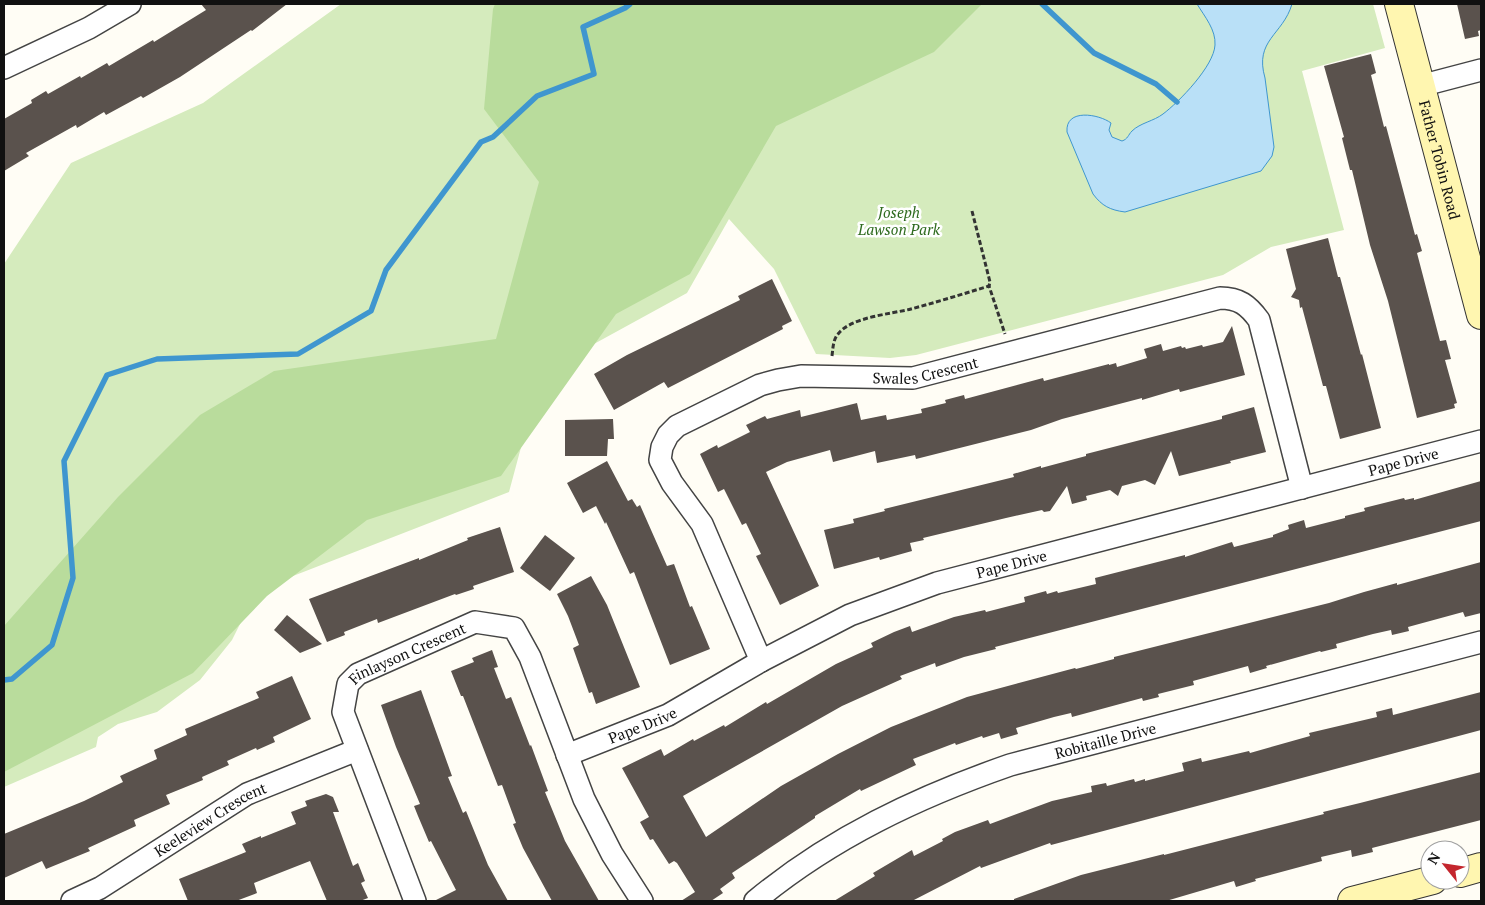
<svg xmlns="http://www.w3.org/2000/svg" width="1485" height="905" viewBox="0 0 1485 905" font-family="'PT Serif',serif">
	<style>
		.green { fill: #d5ebbd }
		.forest { fill: #b9dc9c }
		.water { fill: #b9e0f7; stroke: #3f96cf }
		.lines { fill: none; stroke-linecap: round; stroke-linejoin: round }
		.stream { stroke: #3f96cf; stroke-width: 5.5 }
		.building { fill: #5a524d }
		.street-casing { stroke: #444; stroke-width: 24 }
		.secondary-casing { stroke: #333; stroke-width: 30 }
		.path { stroke: #333; stroke-width: 3; stroke-dasharray: 5 2.5; stroke-linecap: butt }
		.street { stroke: #fff; stroke-width: 21 }
		.secondary { stroke: #fff6b0; stroke-width: 28 }
		.labels { text-anchor: middle; dominant-baseline: central; stroke-width: 5; stroke-linejoin: round; paint-order: stroke }
		.street-label { font-size: 15px; fill: #111; stroke: #fff }
		.park-label { font-size: 15px; font-style: italic; fill: #2f6b1f; stroke: #fff }
	</style>
	<rect width="100%" height="100%" fill="#fffdf5"/>
	<path class="green" d="M341 4H1373L1385 48 1302 71 1344 230 1271 247 1223 275 916 355 890 358 816 354 774 269 729 219 687 293 541 373 509 492 257 590 232 640 200 680 157 712 118 724 98 737 96 747 4 787V264L71 163 203 103Z"/>
	<path class="forest" d="M495 4H982L934 52 776 126 690 274 616 314 501 476 367 520 267 596 193 673 4 772V626L118 497 200 415 274 371 496 339 539 182 484 109 493 9Z"/>
	<path class="water" d="M1197 4H1292C1283 35 1254 40 1265 78L1274 147 1272 156 1261 171 1125 212C1110 210 1102 206 1093 194L1067 132C1065 108 1099 114 1111 123L1109 130 1112 137 1122 141C1128 139 1128 135 1132 131 1140 123 1154 121 1163 114 1179 102 1214 66 1215 45 1216 30 1205 17 1197 4Z"/>
	<g class="lines">
		<g class="stream">
			<path d="M1042 4 1094 53 1156 84 1177 102"/>
			<path d="M4 680 12 679 52 645 73 578 64 461 107 375 157 359 298 354 371 311 386 270 481 142 493 137 537 96 594 74 583 27 625 8 630 4"/>
		</g>
	</g>
	<g class="building">
		<path d="M201 4H287L252 31 251 30 180 77 143 98 141 96 106 115 104 112 77 128 76 125 26 153 29 156 4 171V119L32 103 31 100 46 91 48 94 80 76 81 78 107 63 109 66 153 40 154 42 206 10Z"/>
		<path d="M1457 4H1481V30L1478 31 1479 36 1465 39Z"/>
		<path d="M1371 54 1376 73 1371 75 1384 127 1386 126 1415 235 1417 234 1422 251 1417 253 1440 341 1446 340 1451 359 1445 360 1457 403 1454 404 1455 408 1417 418 1388 301 1370 245 1352 170H1350L1342 138 1344 137 1324 66Z"/>
		<path d="M1328 238 1338 277H1340L1361 355 1362 354 1381 428 1340 439 1326 386H1323L1302 307 1300 308 1299 300 1291 297 1296 289 1286 249Z"/>
		<path d="M772 279 792 321 782 326 783 329 668 388 664 382 614 410 594 374 627 355 740 300 738 296Z"/>
		<path d="M1232 326 1245 375 1180 392 1179 389 1142 400V398L1062 419 1031 430 916 459 915 455 877 463 875 451 833 462 830 450 787 462 766 472 819 586 780 605 756 556 761 554 746 523 742 525 724 489 718 492 700 454 717 445 718 448 750 432 746 425 765 416 767 419 800 410 801 417 857 403 861 420 886 415 887 420 922 413 921 409 946 403 945 400 964 395 965 399 1043 378 1044 381 1109 364V365L1116 363 1117 367 1147 358 1144 349 1161 344 1163 351 1181 346 1182 348 1185 347 1186 349 1202 345 1203 347 1223 342Z"/>
		<path d="M1254 407 1266 452 1230 461 1231 463 1179 476 1171 451 1155 485 1145 480 1122 486 1118 496 1110 490 1086 496 1087 500 1072 504 1067 486 1050 511 1044 512 1042 510 1006 518 923 538 924 540 910 543 912 551 880 560 879 557 834 569 824 530 854 523 853 519 885 511 884 509 1014 477 1013 474 1041 466V468L1086 456V454L1222 419V416Z"/>
		<path d="M613 419 614 439H608L607 456H565V420Z"/>
		<path d="M607 461 628 501 632 499 637 507 640 505 667 566 674 564 690 607 692 606 710 649 670 665 634 572 630 574 606 522 605 524 596 506 583 513 567 483Z"/>
		<path d="M1481 481V521L995 647 996 649 964 657 936 667 935 663 900 676 902 679 842 706 683 796 706 837 781 786 838 754 891 727 967 697 1075 668 1076 669 1114 659V657L1329 603 1364 592 1397 583V585L1481 562V613L1465 617 1463 612 1408 627 1409 631 1392 635 1391 630 1373 634 1336 644 1337 648 1321 652 1320 651 1266 666 1267 668 1250 673 1248 666 1193 681 1194 685 1158 694 1159 697 1143 701 1142 698 1072 717 1071 713 1054 717 1016 728 1018 734 1001 739 999 733 983 738 982 736 956 745 955 743 913 759 916 765 861 791 860 789 815 816V818L732 873 735 878 720 889 723 893 711 901H681L695 892 677 863 674 861 669 864 653 839 650 840 640 822 649 817 622 768 661 749 664 756 693 739 694 741 724 725 725 727 766 702 767 704 836 664 873 647 871 643 894 632 910 626 912 632 954 617 985 610 986 612 1025 602 1024 597 1046 591 1047 594 1057 591 1058 593 1096 584 1095 578 1185 555V557L1232 542 1234 547 1273 537V535L1289 529 1288 525 1304 520 1306 528 1345 518V516L1365 511 1364 508 1404 498 1405 500 1414 498V500Z"/>
		<path d="M500 527 514 572 473 586 474 589 456 595 455 594 378 623 377 619 344 632 345 635 327 642 309 599 419 558V560L468 540 467 538Z"/>
		<path d="M545 535 575 558 550 591 520 568Z"/>
		<path d="M591 576 607 605 640 687 596 704 592 692 589 693 573 648 579 645 568 616 557 594Z"/>
		<path d="M287 615 322 644 300 653 274 630Z"/>
		<path d="M492 650 498 667 494 668 506 699 511 697 530 746 531 745 548 791 545 792 565 841 599 901H552L523 848 513 824 516 823 502 785 498 786 463 696H461L451 671 474 662 472 658Z"/>
		<path d="M292 676 311 719 273 737 275 742 257 750 256 748 227 761 229 765 202 777 203 780 166 795 170 804 134 820 136 826 88 848 90 851 46 869 42 861 4 878V834L84 801 123 782 120 776 157 759 154 750 187 735 185 729 259 698 256 692Z"/>
		<path d="M421 690 452 776 448 777 463 813 466 811 488 865 508 901H434L456 890 431 841 429 842 418 816 414 806 420 804 396 747 381 705Z"/>
		<path d="M1481 692V730L1051 845 1050 843 981 868 980 866 912 901H834L875 876 873 873 912 850 914 856 943 841 942 839 955 832 988 820 990 824 1052 801 1092 792 1091 786 1106 783 1107 786 1134 779 1135 782 1145 779V781L1184 771 1182 763 1201 758 1202 762 1249 751 1250 753 1310 736 1309 733 1377 717 1376 712 1392 708 1393 715Z"/>
		<path d="M1481 772V820L1372 848 1373 852 1352 857 1351 850 1321 857 1322 861 1255 879 1256 881 1236 887 1234 881 1166 901H1014V899L1081 875 1164 854V855L1324 814 1323 812 1360 803Z"/>
		<path d="M326 794 333 797 339 812H333L353 866 358 863 365 881 361 883 368 898 360 901H327L310 861 254 883 257 893 236 901H188L179 879 246 852 242 844 261 836V838L296 824 291 812 307 806 305 801Z"/>
	</g>
	<g class="lines">
		<defs>
			<g id="street">
				<path d="M4 68 89 28 130 4"/>
				<path d="M1420 86 1481 70"/>
				<path id="s1" d="M761 661 702 524 672 483 660 460 662 447 668 435 677 426 760 385 778 380 801 376 913 378 1220 298C1239 298 1248 305 1259 320L1302 488"/>
				<path id="s2" d="M567 755 668 715 761 661 850 615 937 583 1481 441"/>
				<path id="s3" d="M72 901 100 888 247 794 357 750"/>
				<path id="s4" d="M415 901 343 712 348 684 358 674 475 622 514 628 530 657 584 799 612 854 642 901"/>
				<path id="s5" d="M755 901C831 838 918 797 1010 765L1481 642"/>
			</g>
			<g id="secondary">
				<path id="s6" d="M1399 4 1481 315"/>
				<path d="M1460 873 1481 867"/>
				<path d="M1352 901 1433 880"/>
			</g>
		</defs>
		<use href="#street" class="street-casing"/>
		<use href="#secondary" class="secondary-casing"/>
		<g class="path">
			<path d="M972 211 990 282 989 286"/>
			<path d="M832 356C833 348 833 340 838 334 851 317 891 314 911 309 937 302 963 294 989 286L1005 334"/>
		</g>
		<use href="#street" class="street"/>
		<use href="#secondary" class="secondary"/>
	</g>
	<g class="labels">
		<g class="street-label">
			<text stroke="none"><textPath href="#s6" startOffset="161">Father Tobin Road</textPath></text>
			<text stroke="none"><textPath href="#s1" startOffset="525">Swales Crescent</textPath></text>
			<text stroke="none"><textPath href="#s2" startOffset="891">Pape Drive</textPath></text>
			<text stroke="none"><textPath href="#s2" startOffset="486">Pape Drive</textPath></text>
			<text stroke="none"><textPath href="#s4" startOffset="298">Finlayson Crescent</textPath></text>
			<text stroke="none"><textPath href="#s2" startOffset="81">Pape Drive</textPath></text>
			<text stroke="none"><textPath href="#s5" startOffset="389">Robitaille Drive</textPath></text>
			<text stroke="none"><textPath href="#s3" startOffset="161">Keeleview Crescent</textPath></text>
		</g>
		<g class="park-label">
			<text x="899" y="212">Joseph<tspan x="899" dy="17">Lawson Park</tspan></text>
		</g>
	</g>
	<rect width="1485" height="905" fill="none" stroke="#111111" stroke-width="10"/>
	<g transform="translate(1445 865) rotate(300)"><circle r="24" fill="#ffffff" stroke="#a0a0a0"/>
	<path d="M0-4L9 19L0 12L-9 19Z" fill="#c4262e"/>
	<text y="-8" font-size="14" font-weight="bold" text-anchor="middle" fill="#111111">N</text>
	</g>
</svg>
